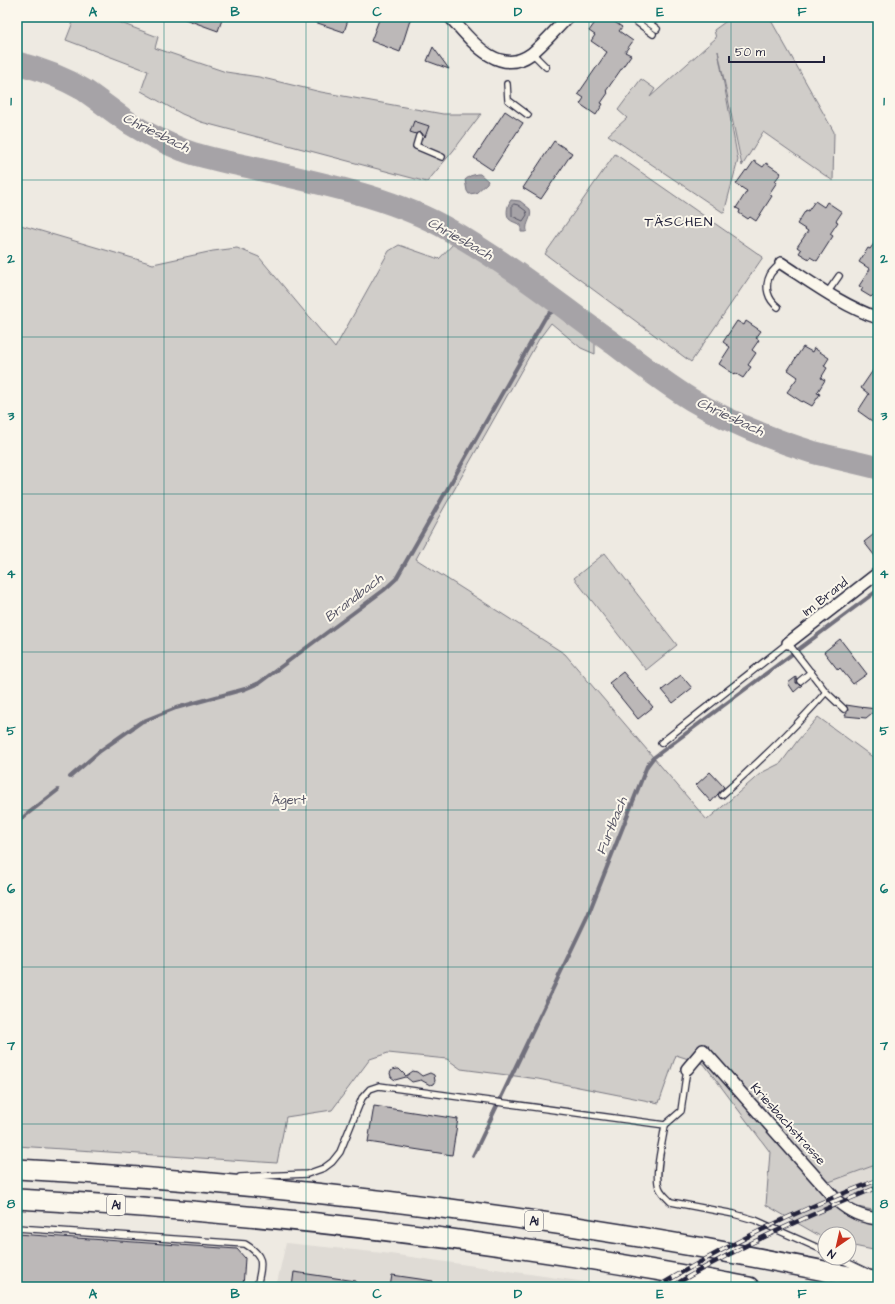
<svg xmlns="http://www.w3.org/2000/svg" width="895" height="1304" viewBox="0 0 895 1304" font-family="'Architects Daughter',sans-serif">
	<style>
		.built { fill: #dfdbd5 }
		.green { fill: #d0cdc9; stroke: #797882 }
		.water { fill: #a6a3a7; stroke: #716f7c }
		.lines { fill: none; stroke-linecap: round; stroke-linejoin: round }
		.shore { stroke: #575666; stroke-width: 1 }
		.stream { stroke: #716f7c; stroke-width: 4 }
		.river { stroke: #a6a3a7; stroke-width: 23 }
		.building { fill: #bcb8b8; stroke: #22223b }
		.service-casing { stroke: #22223b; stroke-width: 8 }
		.minor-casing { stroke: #22223b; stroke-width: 14 }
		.motorway-casing { stroke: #22223b; stroke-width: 22 }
		.service { stroke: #fbf7ec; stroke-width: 5.5 }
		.minor { stroke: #fbf7ec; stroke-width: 11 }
		.motorway { stroke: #fbf7ec; stroke-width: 19 }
		.rail-casing { stroke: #22223b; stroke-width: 4.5 }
		.rail { stroke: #fbf7ec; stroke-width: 3; stroke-dasharray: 9; stroke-linecap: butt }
		.grid { fill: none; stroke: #0f766e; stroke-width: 1; stroke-opacity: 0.55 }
		.labels { text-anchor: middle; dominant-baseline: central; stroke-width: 4; stroke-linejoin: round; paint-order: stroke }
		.shield { fill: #fbf7ec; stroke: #636270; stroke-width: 1 }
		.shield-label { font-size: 12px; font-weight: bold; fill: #22223b }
		.street-label { font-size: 13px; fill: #22223b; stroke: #fbf7ec }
		.park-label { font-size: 13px; fill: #565566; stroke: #fbf7ec }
		.water-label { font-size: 14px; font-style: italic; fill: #575666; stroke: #fbf7ec }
		.neighbourhood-label { font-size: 14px; letter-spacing: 1px; fill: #22223b; stroke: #fbf7ec }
		.neatline { fill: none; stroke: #0f766e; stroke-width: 1.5 }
		.grid-label { font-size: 13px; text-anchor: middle; font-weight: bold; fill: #0f766e }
	</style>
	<rect width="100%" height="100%" fill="#eeeae2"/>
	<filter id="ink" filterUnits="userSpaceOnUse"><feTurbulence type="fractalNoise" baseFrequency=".025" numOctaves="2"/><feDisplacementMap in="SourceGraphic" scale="8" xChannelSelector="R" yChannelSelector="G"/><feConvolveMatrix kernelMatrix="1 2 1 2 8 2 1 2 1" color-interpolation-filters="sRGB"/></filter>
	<g filter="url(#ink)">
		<g class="built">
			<path d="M878 1164V1211L852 1206 828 1182Z"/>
			<path d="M286 1243 383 1253 621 1287H276Z"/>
		</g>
		<g class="green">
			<path d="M75 17H105L158 37 155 48 226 72 259 77 321 92 443 114H481L453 151 427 182 201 122 182 114 141 91 148 71 66 40Z"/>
			<path d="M732 17H769L834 132 833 181 763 132 742 166 718 51 738 160 724 213 608 135 627 118 618 110 641 79 655 89 650 97 716 38 714 30Z"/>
			<path d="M615 154 763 257 691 362 545 254Z"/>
			<path d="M17 224 153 264 213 251 237 248 259 257 335 348 389 251 399 245 439 259 454 243 528 288 595 342V354L581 348 551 323 539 339 436 522 416 559 565 654 707 820 761 773 781 763 798 740 818 717 878 761V1164L829 1182 852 1206 878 1211V1251L849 1245V1234H825V1239L766 1205 770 1152 704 1064 676 1055 659 1103 538 1079 461 1069 447 1059 388 1053 370 1059 332 1110 286 1117 277 1163 17 1146Z"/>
			<path d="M605 553 677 645 646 670 574 578Z"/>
		</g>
		<g class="water">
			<path d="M477 174H480L488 181 487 183 476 193 469 194 467 191 465 180 470 176Z"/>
			<path d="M511 200 520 201 530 209C533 218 525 223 527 231L525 232H521V225C517 223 512 222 509 219 505 213 508 204 511 200Z"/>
		</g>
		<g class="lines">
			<path class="shore" d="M514 204 518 205 526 211 527 215 523 221 512 216V206Z"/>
			<g class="stream">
				<path d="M70 777 100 751 141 722 176 708 245 689 259 683 384 590 396 579 545 318 550 313 563 306"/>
				<path d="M17 822 58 790"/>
				<path d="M473 1156 588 915 647 766 653 758 878 590"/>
			</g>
			<path class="river" d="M17 63C40 69 64 78 84 90 100 101 115 113 131 124 147 134 166 143 183 150 207 159 233 163 258 169 323 184 393 197 451 231 509 264 560 305 614 344 640 364 664 383 692 400 729 422 771 439 812 452 834 458 856 462 878 468"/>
		</g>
		<g class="building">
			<path d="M182 17H223L218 31 182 18Z"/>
			<path d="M306 17H349L344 32 306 19Z"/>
			<path d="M380 17H411L400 52 371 41Z"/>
			<path d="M599 17H607L622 27 619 31 633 41 625 52 631 55 606 91 608 93 601 103 603 104 596 115 580 104 584 98 578 94 607 52 591 41 595 35 589 31Z"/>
			<path d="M433 47 449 69 427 61Z"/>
			<path d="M505 111 523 123 492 170 474 158Z"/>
			<path d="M414 121 429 126 425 137 421 132 416 134 410 132Z"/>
			<path d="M554 141 572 153 541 199 523 188Z"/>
			<path d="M754 161 763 167 766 163 781 173 775 181 777 182 769 194 772 196 756 221 750 217 748 219 739 213 740 210 736 208 747 191 736 184 746 170 747 171Z"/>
			<path d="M815 201 824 207 827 202 842 212 836 221 838 222 830 234 833 236 817 261 810 257 809 259 799 253 801 250 797 247 808 231 797 224 806 210 808 211Z"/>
			<path d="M878 238V299L873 295 871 297 861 291 863 288 859 286 870 269 859 262 868 248 870 249Z"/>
			<path d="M737 321 744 325 746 321 761 331 756 338 759 340 752 350 756 353 748 365 751 367 743 378 735 373 734 374 719 364 730 347 723 342Z"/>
			<path d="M803 347 812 352 814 348 829 358 824 366 827 368 821 378 825 380 817 393 820 394 812 406 803 401 802 402 787 392 798 377 788 370Z"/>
			<path d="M878 363V421L874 419 872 421 858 411 869 394 861 388Z"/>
			<path d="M878 531V560L864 542Z"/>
			<path d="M840 639 867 674 853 684 840 668 838 670 824 652Z"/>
			<path d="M623 672 653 707 638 719 609 683Z"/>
			<path d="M681 675 692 688 673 703 662 690Z"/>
			<path d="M796 677V683L802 685 794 692 788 683Z"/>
			<path d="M846 705 859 707 877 709 866 718 845 716 848 710Z"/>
			<path d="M710 772 724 787 711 802 696 785Z"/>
			<path d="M396 1069H399L406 1076 413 1071 417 1072 422 1076 430 1073 434 1075 435 1081 433 1084 430 1085 421 1080 412 1082 406 1077 395 1080 391 1077 390 1073 392 1070Z"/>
			<path d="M374 1106 458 1119 452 1155 368 1142Z"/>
			<path d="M17 1234 237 1249 245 1258 243 1287H17Z"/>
			<path d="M294 1272 356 1281V1287H292Z"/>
			<path d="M392 1275 433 1281 432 1287H390Z"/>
		</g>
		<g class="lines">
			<defs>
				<g id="service">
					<path d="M630 17 653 34"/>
					<path d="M641 17 657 29"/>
					<path d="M532 53 546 67"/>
					<path d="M507 84 508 100 528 115"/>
					<path d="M419 136 416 146 442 157"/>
					<path d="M827 293 839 276"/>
					<path d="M778 307C768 300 764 287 770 275 772 271 777 267 781 263"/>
					<path d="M800 681 811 672"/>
					<path d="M661 743 788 643 826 692 844 709"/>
					<path d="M722 795C759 762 794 729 826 692"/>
					<path d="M665 1125 681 1111 687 1069"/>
					<path d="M240 1177 307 1174 324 1168 332 1162 340 1152 362 1098 370 1089 379 1086 665 1125C663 1140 654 1174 659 1187 661 1193 666 1197 671 1202L734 1214 755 1220 825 1251"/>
					<path d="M17 1228 245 1244C267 1257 261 1266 257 1287"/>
					<path d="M838 1258 867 1272"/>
				</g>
				<g id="minor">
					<path d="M450 17C470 39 498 78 531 54 544 44 556 29 568 17"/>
					<path d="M781 263C812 283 843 306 878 318"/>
					<path d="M788 643 878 573"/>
					<path d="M687 1069 703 1050 837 1201C850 1212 861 1217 878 1219"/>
				</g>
				<g id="motorway">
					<path d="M17 1169C306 1185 595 1222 878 1282"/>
					<path d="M17 1199C262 1212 508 1241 749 1287"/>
				</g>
			</defs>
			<use href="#service" class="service-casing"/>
			<use href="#minor" class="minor-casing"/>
			<use href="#motorway" class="motorway-casing"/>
			<use href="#service" class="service"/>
			<use href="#minor" class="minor"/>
			<use href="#motorway" class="motorway"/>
			<defs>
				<g id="rail">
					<path d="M657 1287C727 1245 801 1208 878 1180"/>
					<path d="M671 1287C737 1247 807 1216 878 1187"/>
				</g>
			</defs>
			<use href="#rail" class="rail-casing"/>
			<use href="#rail" class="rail"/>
		</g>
	</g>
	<path class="grid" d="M164 17V1287M306 17V1287M448 17V1287M589 17V1287M731 17V1287M17 180H878M17 337H878M17 494H878M17 652H878M17 810H878M17 967H878M17 1124H878"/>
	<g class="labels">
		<g class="shield">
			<rect x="107" y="1195" width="18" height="20" rx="3"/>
			<rect x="525" y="1211" width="18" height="20" rx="3"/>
		</g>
		<g class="shield-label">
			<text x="116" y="1205">A1</text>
			<text x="534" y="1221">A1</text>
		</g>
		<g class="street-label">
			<text transform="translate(825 597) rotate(-38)">Im Brand</text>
			<text transform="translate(788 1124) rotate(48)">Kriesbachstrasse</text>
		</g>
		<g class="park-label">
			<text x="289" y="800">Ägert</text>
		</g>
		<g class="water-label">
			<text transform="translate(156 133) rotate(26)">Chriesbach</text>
			<text transform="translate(460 239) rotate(29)">Chriesbach</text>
			<text transform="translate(730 417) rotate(25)">Chriesbach</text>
			<text transform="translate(354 598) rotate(-38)">Brandbach</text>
			<text transform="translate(612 826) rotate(-68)">Furtbach</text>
		</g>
		<g class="neighbourhood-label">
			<text x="679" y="222">TÄSCHEN</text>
		</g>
	</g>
	<rect width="895" height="1304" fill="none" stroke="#fbf7ec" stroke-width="44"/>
	<g transform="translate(837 1246) rotate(214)"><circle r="19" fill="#fbf7ec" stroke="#a4a2a5"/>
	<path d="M0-3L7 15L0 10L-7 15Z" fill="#c8321e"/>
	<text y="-6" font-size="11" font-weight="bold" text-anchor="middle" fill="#22223b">N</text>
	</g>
	<path d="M729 56v6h95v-6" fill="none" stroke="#22223b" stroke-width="2"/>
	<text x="735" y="56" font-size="12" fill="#22223b" stroke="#fbf7ec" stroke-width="3" paint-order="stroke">50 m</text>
	<rect x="22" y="22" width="851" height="1260" class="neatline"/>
	<g class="grid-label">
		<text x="93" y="16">A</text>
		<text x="235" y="16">B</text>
		<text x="377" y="16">C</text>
		<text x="518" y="16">D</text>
		<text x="660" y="16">E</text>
		<text x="802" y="16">F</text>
		<text x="11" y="105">1</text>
		<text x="884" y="105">1</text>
		<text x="11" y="263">2</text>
		<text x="884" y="263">2</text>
		<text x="11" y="420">3</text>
		<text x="884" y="420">3</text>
		<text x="11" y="578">4</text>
		<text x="884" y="578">4</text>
		<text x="11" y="735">5</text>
		<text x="884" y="735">5</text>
		<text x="11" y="893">6</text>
		<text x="884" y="893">6</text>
		<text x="11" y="1050">7</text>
		<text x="884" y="1050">7</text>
		<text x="11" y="1208">8</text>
		<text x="884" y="1208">8</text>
		<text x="93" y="1298">A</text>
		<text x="235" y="1298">B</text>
		<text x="377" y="1298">C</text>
		<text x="518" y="1298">D</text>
		<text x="660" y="1298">E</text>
		<text x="802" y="1298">F</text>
	</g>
</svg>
